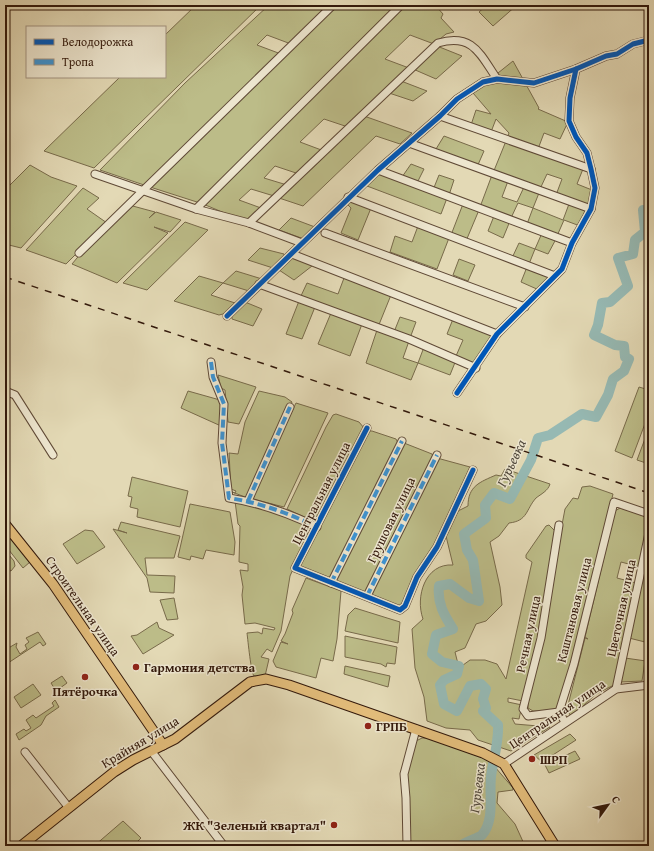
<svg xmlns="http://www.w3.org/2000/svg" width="654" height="851" viewBox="0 0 654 851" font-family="'Gentium Book Plus',serif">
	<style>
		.green { fill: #bcbc88; stroke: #786a4a }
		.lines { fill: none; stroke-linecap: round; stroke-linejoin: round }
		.river { stroke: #96b9b3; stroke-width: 10 }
		.minor-casing { stroke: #5f4936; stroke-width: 9 }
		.major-casing { stroke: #33190b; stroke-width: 11 }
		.minor { stroke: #ede6cf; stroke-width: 7 }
		.major { stroke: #e2bc7a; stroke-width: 9 }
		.rail { stroke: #33190b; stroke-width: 1.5; stroke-dasharray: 7 7; stroke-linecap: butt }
		.quiet { stroke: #3d93d2; stroke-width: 4; stroke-dasharray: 8 4; stroke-linecap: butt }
		.cycleway-casing { stroke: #ede6cf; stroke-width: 8 }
		.cycleway { stroke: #0057b8; stroke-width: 5 }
		.poi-dot { fill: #8f2418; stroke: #ede6cf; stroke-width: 1.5 }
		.labels { text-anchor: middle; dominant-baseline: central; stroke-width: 3; stroke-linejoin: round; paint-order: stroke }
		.street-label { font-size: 13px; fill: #33190b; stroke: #ede6cf }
		.poi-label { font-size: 13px; font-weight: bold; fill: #33190b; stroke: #ede6cf; text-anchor: start }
		.water-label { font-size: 14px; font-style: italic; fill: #51493d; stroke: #ede6cf }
	</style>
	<rect width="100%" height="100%" fill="#e3d9b5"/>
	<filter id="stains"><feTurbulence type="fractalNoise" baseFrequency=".005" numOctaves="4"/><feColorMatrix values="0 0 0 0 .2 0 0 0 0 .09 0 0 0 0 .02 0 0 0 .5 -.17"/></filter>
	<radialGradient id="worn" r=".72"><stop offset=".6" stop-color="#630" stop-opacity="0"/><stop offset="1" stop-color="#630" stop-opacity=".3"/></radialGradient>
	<g class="green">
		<path d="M196 5H261L94 168 44 151 120 77H165V35Z"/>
		<path d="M269 5H329L291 44 267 35 257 45 281 54 147 186 100 170 185 83Z"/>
		<path d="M336 5H398L200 203 150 187 247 94Z"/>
		<path d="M405 5H435L443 14 441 18 454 32 446 34 434 44 410 35 385 59 409 68 348 127 324 119 300 142 324 151 299 174 275 166 264 178 287 185 274 196 251 189 239 200 261 208 249 221 227 214 203 204Z"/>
		<path d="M487 5H517L493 26 479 12Z"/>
		<path d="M437 46 462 56 436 79 413 69Z"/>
		<path d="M513 61 539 108 538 109 568 122 560 139 544 133 538 149 507 138 509 133 496 119 491 132 471 125 476 110 491 114 473 93Z"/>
		<path d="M401 81 427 91 413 101 389 93Z"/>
		<path d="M364 116 412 133 400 144 376 136 303 206 279 198 322 159Z"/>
		<path d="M444 136 484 151 477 167 436 149Z"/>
		<path d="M506 141 583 169 577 184 592 190 589 205 556 195 562 179 547 174 540 189 493 173Z"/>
		<path d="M411 164 424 169 417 183 402 177Z"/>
		<path d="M30 165 51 177 77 186 21 248 5 244V190Z"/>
		<path d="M381 172 447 198 441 214 367 186Z"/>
		<path d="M439 175 454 180 449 195 433 190Z"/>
		<path d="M492 175 508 181 502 197 517 202 524 187 539 193 533 208 563 220 569 204 585 210 580 226 564 220 557 236 527 224 533 208 518 203 511 218 480 207Z"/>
		<path d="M83 188 99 198 87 209 107 223 66 264 26 250Z"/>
		<path d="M350 201 371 208 358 240 341 233 351 208 347 204Z"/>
		<path d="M463 204 479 210 466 241 451 235Z"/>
		<path d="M129 205 155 212 149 218 156 212 181 220 170 232 154 227 168 233 117 283 72 264 82 252Z"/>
		<path d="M494 216 510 221 503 238 488 231Z"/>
		<path d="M291 218 315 227 304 239 279 230Z"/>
		<path d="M185 222 208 230 147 290 123 283Z"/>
		<path d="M418 226 449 238 437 269 390 252 395 236 412 242Z"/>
		<path d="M542 233 556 239 548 254 535 249 529 264 512 258 519 243 535 249Z"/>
		<path d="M260 248 284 254V257L273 268 248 260Z"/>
		<path d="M293 257 311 264 312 266 294 280 279 270Z"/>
		<path d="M459 259 475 265 468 281 453 275Z"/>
		<path d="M527 267 549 277 539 290 521 282Z"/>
		<path d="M236 271 262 279 249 291 223 283 211 295 235 303 223 314 219 315 174 301 199 276 223 283Z"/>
		<path d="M344 278 391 295 378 327 300 298 307 283 338 294Z"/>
		<path d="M299 301 315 307 302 339 286 334Z"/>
		<path d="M245 302 262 309 253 326 232 319V315Z"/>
		<path d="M331 313 362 324 350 356 318 344Z"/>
		<path d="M400 317 416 322 410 338 394 332Z"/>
		<path d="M453 319 492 333 493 337 475 364 456 356 463 340 447 334Z"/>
		<path d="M377 330 409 341 403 358 418 363 424 347 456 360 450 375 418 363 411 380 366 363Z"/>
		<path d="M218 375 256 387 239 424 228 422 225 390 221 388Z"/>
		<path d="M639 387 649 390V413L632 458 615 451Z"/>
		<path d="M188 391 220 400 221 426 181 408Z"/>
		<path d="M259 391 285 397 292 402 248 495 245 497 232 492 235 493 236 491 231 489 229 453 238 454 245 422Z"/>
		<path d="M296 403 328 413 284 507 252 499 251 496Z"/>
		<path d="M336 414 359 422 364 428 315 522 287 509 326 427 333 415Z"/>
		<path d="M649 428V464L637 460Z"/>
		<path d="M367 431H372L396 439 398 443 330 580 299 567Z"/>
		<path d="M404 443 432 454 433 456 366 593 334 581Z"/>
		<path d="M437 458 470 467 450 516 405 600 399 607 369 595Z"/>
		<path d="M505 469 550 484C548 491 541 494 536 498 526 509 528 521 509 523L499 536 490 542 500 587 502 605 486 621 476 624 465 648 455 652 459 668 470 660H485L497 664 506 679 532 562 526 558V555L546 526 549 525 556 532 543 617 523 701 508 698V702L522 705 519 719 512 718 515 724 550 727 511 751 478 740 470 730 446 728 427 721 424 697 415 668 412 629 423 619C415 597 425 563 453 565L446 536 458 511 468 506C468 486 480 482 496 475L501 476Z"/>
		<path d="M132 477 188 491 180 527 137 517 138 509 130 507 132 497 128 496Z"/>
		<path d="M590 486 613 494 561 711H533L528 708V704L565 509 573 498 578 499 582 487Z"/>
		<path d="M235 501 253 505 305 523 308 536 290 576 281 631 272 652 267 649 261 657 269 659 265 676H254C251 673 248 641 247 633L258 632 262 634 263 628 274 630 275 628 255 623 245 624 242 595 243 587 240 570 248 571V564L239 562 240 526 238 524Z"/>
		<path d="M190 504 230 512 235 542 234 555 206 550 203 559 191 556 190 560 178 557Z"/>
		<path d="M620 508 647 516 649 521 640 567 621 562 617 578 636 583 614 685 596 694 582 707 570 715 567 709 585 638 588 639 585 637 615 511Z"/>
		<path d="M121 522 180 536 174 558H145L147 575 175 576 174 593 150 592 147 578 113 529 127 533 118 530Z"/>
		<path d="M85 530 93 531 105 547 77 564 63 544Z"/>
		<path d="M9 536 30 562 23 568 5 545 6 539Z"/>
		<path d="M649 543V643L629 638Z"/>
		<path d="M5 550 14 561 15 566 11 571 5 569Z"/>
		<path d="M306 578 341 591 337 639 333 661 321 658 316 678 276 667 273 661 281 642 288 644 281 641 285 634 293 613 292 610Z"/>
		<path d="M174 598 178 619 167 620 160 600Z"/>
		<path d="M355 608 400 622 398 643 345 631 348 615Z"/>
		<path d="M157 622 159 628 174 635 143 654 131 636 137 635Z"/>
		<path d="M38 632 46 644 43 646 40 642 5 665V650L17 643 16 647 20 654 27 649 25 645 29 642 26 638Z"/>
		<path d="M345 636 397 647 395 664 387 663 386 667 381 664 345 657Z"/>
		<path d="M649 644V662L645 661 642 681 620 682 625 658 646 661Z"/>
		<path d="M345 666 390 676 388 687 344 674Z"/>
		<path d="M62 676 67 683 56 691 51 683Z"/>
		<path d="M33 684 41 695 21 708 14 697Z"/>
		<path d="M55 700 59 707 46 716 41 725 19 740 16 734 24 729 26 731 31 728 26 720 33 715 36 718 54 706 52 703Z"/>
		<path d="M570 734 576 740 542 762 534 755Z"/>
		<path d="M422 738H428L489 760 513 788V790L498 792 497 803 515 824 525 846H408L407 774 416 741Z"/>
		<path d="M575 751 580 759 549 773 545 765Z"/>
		<path d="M123 821 141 838 133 846H94Z"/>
	</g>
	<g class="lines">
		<path class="river" d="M460 846C465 842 478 838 482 835 495 821 489 794 491 777 493 759 499 743 498 725L483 711 486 708 483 699 486 689 481 684 470 686 457 711 444 704 440 685 444 680 457 674 459 666 442 662 432 654 436 635 453 629C444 615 437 603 439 586L450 584 469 598 479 601 473 560 467 550 464 534 486 518 485 505 494 493 510 499 531 460 538 438 550 435 582 414 596 417 608 395 613 379 624 371 629 359 625 357 624 346 615 345 594 335 598 325 602 303 610 302 628 286 618 258 633 254 635 240 645 232 643 210 649 213"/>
		<defs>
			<g id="minor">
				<path d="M440 116 591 169"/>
				<path d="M409 143 591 209"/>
				<path d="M378 170 572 243"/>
				<path d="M95 174 196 209 249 223 302 243"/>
				<path d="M348 197 555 276"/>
				<path d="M196 209 401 5"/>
				<path d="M249 223 438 43C473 33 480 54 497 79"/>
				<path d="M325 233 525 307"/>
				<path d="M79 253 333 5"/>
				<path d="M292 254 497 334"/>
				<path d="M259 284 409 339 476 368"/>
				<path d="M227 316 378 170 440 116 457 99 483 82 497 79 534 83 576 69 606 56 617 54 633 44 649 40"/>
				<path d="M211 362 213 377 224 404 222 443 229 498C261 503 288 513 317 527"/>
				<path d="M5 391 15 395 53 455"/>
				<path d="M457 393 497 334 562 269 572 243 591 209 595 188 591 169 587 153 576 137 569 121 570 98 576 69"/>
				<path d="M367 428 295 568 400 610 405 606 417 577 437 547 473 470"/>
				<path d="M248 501 290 407"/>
				<path d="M5 538 12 532"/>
				<path d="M331 583 402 441"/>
				<path d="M367 596 437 455"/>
				<path d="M616 689 649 533"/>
				<path d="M559 712 528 716 523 709 541 638 559 525"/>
				<path d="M565 722 559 712 574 664 614 502 649 514"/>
				<path d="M25 752 69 808"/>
				<path d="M152 752 224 846"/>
				<path d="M504 764 616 689 649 685"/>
				<path d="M407 846 406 798 404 774 416 729"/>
			</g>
			<g id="major">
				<path d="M5 524 53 584 163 745"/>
				<path d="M21 846 114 772 133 760 175 739 250 682 266 679 289 685 483 753 504 764 555 846"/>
			</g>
		</defs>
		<use href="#minor" class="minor-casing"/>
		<use href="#major" class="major-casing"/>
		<use href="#minor" class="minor"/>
		<use href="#major" class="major"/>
		<path class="rail" d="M5 277 649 493"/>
		<g class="quiet">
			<path d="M211 362 213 377 224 404 222 443 229 498C261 503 288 513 317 527"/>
			<path d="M248 501 290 407"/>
			<path d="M331 583 402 441"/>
			<path d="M367 596 437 455"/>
		</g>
		<defs>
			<g id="cycleway">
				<path d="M227 316 378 170 440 116 457 99 483 82 497 79 534 83 576 69 606 56 617 54 633 44 649 40"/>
				<path d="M457 393 497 334 562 269 572 243 591 209 595 188 591 169 587 153 576 137 569 121 570 98 576 69"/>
				<path d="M367 428 295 568 400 610 405 606 417 577 437 547 473 470"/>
			</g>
		</defs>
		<use href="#cycleway" class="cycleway-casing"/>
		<use href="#cycleway" class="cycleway"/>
	</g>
	<g class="poi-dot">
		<circle cx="136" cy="667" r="4"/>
		<circle cx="85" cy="677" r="4"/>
		<circle cx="368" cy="726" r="4"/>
		<circle cx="532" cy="759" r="4"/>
		<circle cx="334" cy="825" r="4"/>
	</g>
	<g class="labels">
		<g class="street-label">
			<text transform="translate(321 493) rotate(-63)">Центральная улица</text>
			<text transform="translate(391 520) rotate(-64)">Грушовая улица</text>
			<text transform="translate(83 606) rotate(55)">Строительная улица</text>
			<text transform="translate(621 608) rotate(-78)">Цветочная улица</text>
			<text transform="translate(574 610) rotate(-76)">Каштановая улица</text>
			<text transform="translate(528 634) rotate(-78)">Речная улица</text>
			<text transform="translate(557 714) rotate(-34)">Центральная улица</text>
			<text transform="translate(140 742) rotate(-31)">Крайняя улица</text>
		</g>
		<g class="poi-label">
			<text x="144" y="667">Гармония детства</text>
			<text x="85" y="691" text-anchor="middle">Пятёрочка</text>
			<text x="376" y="726">ГРПБ</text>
			<text x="540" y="759">ШРП</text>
			<text x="326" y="825" text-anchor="end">ЖК "Зеленый квартал"</text>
		</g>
		<g class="water-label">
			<text transform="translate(511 463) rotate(-65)">Гурьевка</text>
			<text transform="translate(477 788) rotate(-83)">Гурьевка</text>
		</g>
	</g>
	<rect width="654" height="851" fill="none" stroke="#e3d9b5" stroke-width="20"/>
	<rect x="6" y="6" width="642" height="839" fill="none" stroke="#33190b" stroke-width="2"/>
	<rect x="10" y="10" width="634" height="831" fill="none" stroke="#33190b"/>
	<rect x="26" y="26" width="140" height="52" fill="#ede6cf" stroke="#a39481"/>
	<rect x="34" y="39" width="20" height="6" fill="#0057b8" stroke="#a39481"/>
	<text x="62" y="46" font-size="12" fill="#33190b">Велодорожка</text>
	<rect x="34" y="59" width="20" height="6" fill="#3d93d2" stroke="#a39481"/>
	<text x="62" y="66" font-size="12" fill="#33190b">Тропа</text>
	<g transform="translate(608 805) rotate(57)" stroke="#ede6cf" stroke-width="3" paint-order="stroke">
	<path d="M0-3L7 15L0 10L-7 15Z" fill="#33190b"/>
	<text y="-6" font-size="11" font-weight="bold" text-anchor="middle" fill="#33190b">С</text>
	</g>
	<rect width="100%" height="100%" filter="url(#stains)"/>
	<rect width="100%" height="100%" fill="url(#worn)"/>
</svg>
